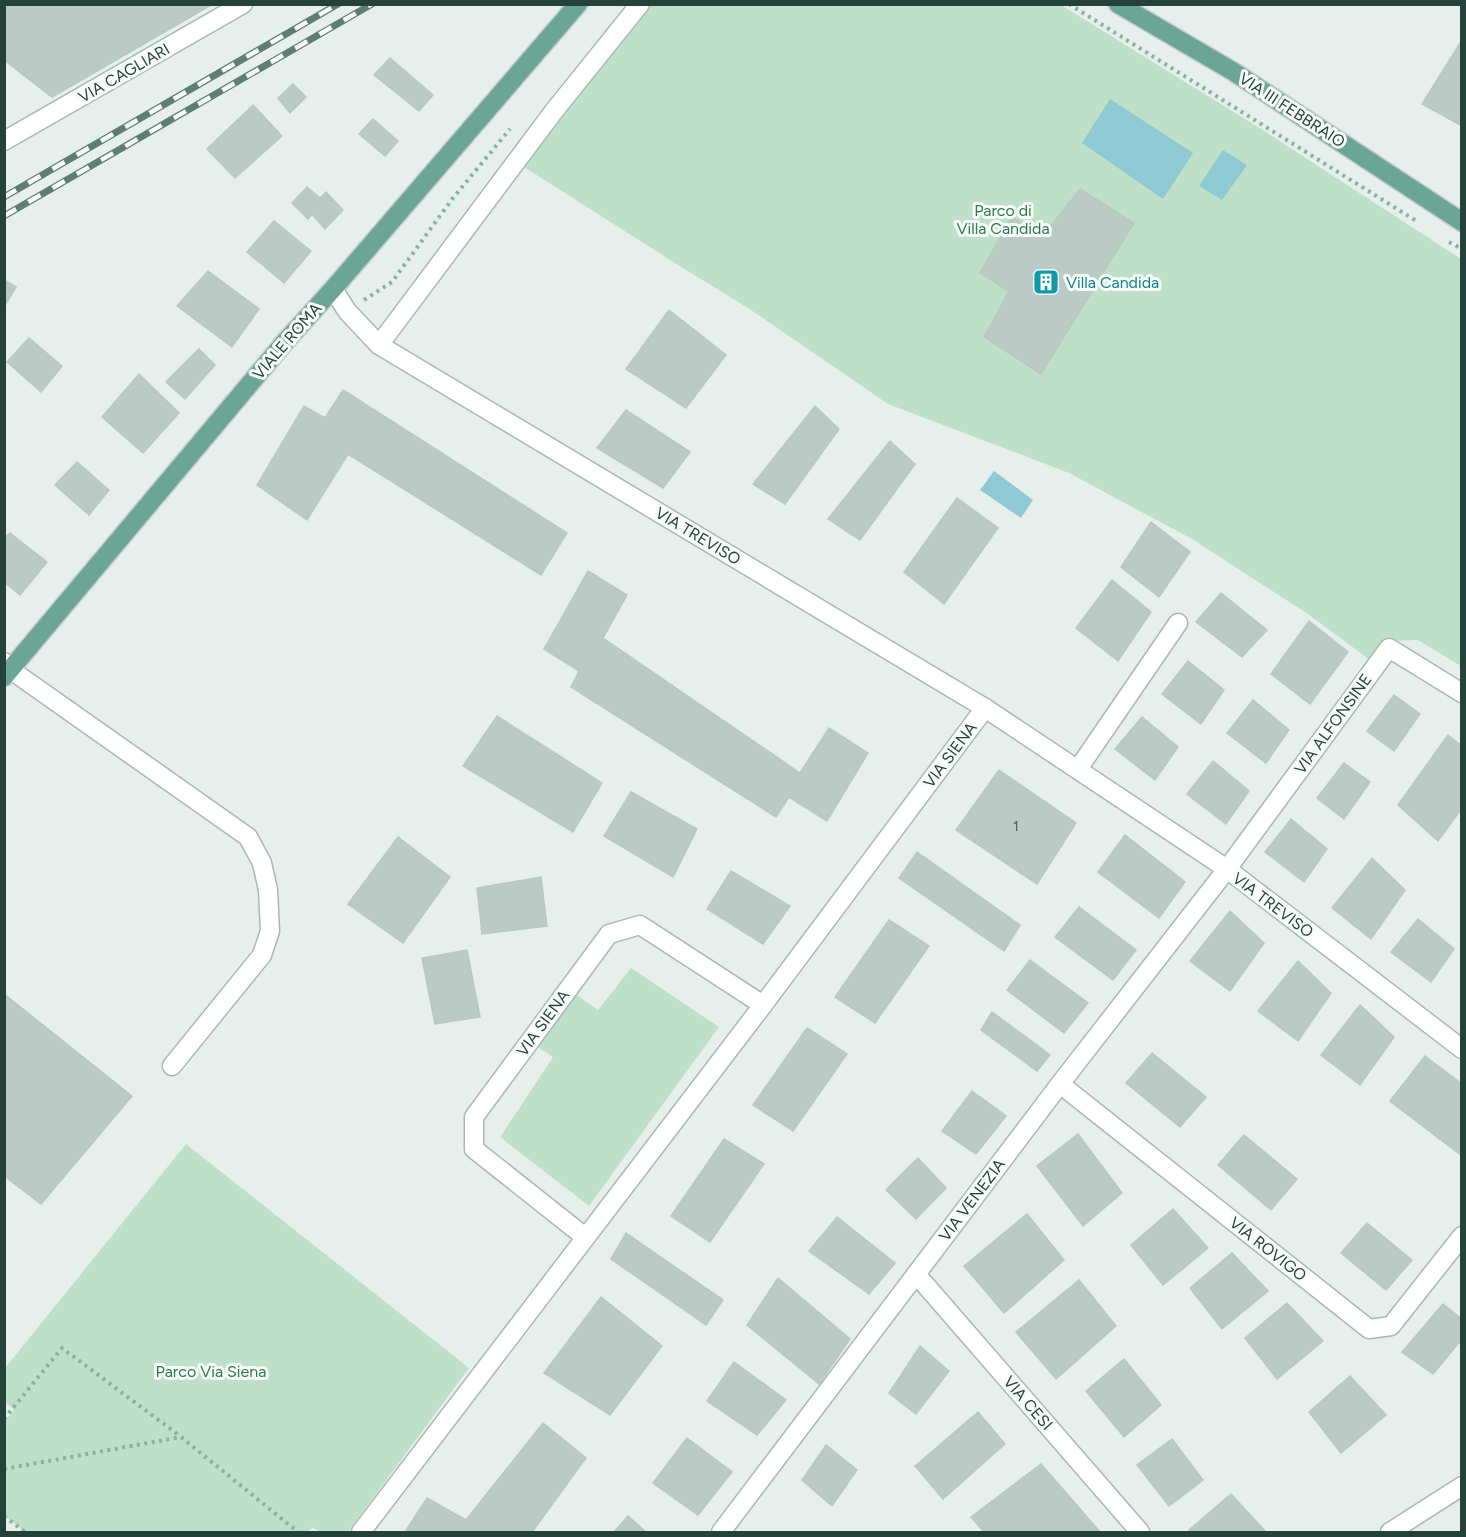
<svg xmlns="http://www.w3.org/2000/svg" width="1466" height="1537" viewBox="0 0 1466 1537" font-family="Figtree,sans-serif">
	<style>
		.green { fill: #bfe0c8 }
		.water { fill: #8ec9d4 }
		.building { fill: #bbcac4; stroke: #b8c9c2; stroke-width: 1.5 }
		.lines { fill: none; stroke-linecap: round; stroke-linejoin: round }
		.minor-casing { stroke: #a8b8b2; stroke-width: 21 }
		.major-casing { stroke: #c2cac8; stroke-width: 21 }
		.path { stroke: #86b3a5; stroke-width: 4; stroke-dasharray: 3 4.5; stroke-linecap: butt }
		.minor { stroke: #fff; stroke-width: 18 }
		.major { stroke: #6aa596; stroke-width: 18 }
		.rail-casing { stroke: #5f7d75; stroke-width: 7 }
		.rail { stroke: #f7fbf9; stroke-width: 4.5; stroke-dasharray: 14; stroke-linecap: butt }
		.labels { text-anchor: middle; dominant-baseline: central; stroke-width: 6; stroke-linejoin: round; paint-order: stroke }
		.number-label { font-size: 14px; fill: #4a645c }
		.street-label { font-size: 16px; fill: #24423a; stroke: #f7fbf9 }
		.park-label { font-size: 16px; fill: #2d7a4b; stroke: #f7fbf9 }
		.culture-label { font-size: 16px; fill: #0d838f; stroke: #f7fbf9; text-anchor: start }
	</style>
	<rect width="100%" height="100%" fill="#e6efeb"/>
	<g class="green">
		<path d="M646 5H1061L1258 127 1461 259V666L1418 640 1389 641 1370 660 1308 614 1192 539 1069 473 888 404 748 308 686 270 524 167Z"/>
		<path d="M631 968 719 1027 589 1206 500 1137 553 1057 536 1046 574 993 598 1010Z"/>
		<path d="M186 1144 469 1368 348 1532H320L312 1527 308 1532H25L5 1516V1421L14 1410 5 1402V1368Z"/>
	</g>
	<g class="water">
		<path d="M1110 99 1193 153 1163 199 1082 143Z"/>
		<path d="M1223 150 1247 165 1222 200 1199 186Z"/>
		<path d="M994 471 1033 500 1021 518 980 490Z"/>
	</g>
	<g class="building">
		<path d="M4 4H213L52 97 4 60Z"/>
		<path d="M1462 40V126L1422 104Z"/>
		<path d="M390 58 433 95 419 111 374 75Z"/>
		<path d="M293 84 306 97 290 113 278 98Z"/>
		<path d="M253 105 282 136 235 178 207 149Z"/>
		<path d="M373 119 398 141 385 156 359 134Z"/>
		<path d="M307 187 320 198 326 192 343 210 325 229 312 214 308 219 292 203Z"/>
		<path d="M1080 189 1134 223 1041 374 984 337 1009 291 980 273 1012 217 1043 236Z"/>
		<path d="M274 221 311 251 284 283 247 252Z"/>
		<path d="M208 271 259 309 232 347 177 306Z"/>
		<path d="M4 280 16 287 4 307Z"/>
		<path d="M669 310 726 355 686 408 626 369Z"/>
		<path d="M29 338 62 366 41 392 7 362Z"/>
		<path d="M199 349 215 365 185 399 166 382Z"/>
		<path d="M139 374 179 413 143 453 102 417Z"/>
		<path d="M343 390 567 533 541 575 348 454 307 520 257 485 304 406 325 418Z"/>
		<path d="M815 406 839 429 785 504 753 484Z"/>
		<path d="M626 410 690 452 663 488 597 448Z"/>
		<path d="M890 441 915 464 860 540 828 519Z"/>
		<path d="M77 462 109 490 89 515 55 485Z"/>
		<path d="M957 498 998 528 944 604 904 572Z"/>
		<path d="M1151 522 1190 552 1159 597 1121 567Z"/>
		<path d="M10 533 47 562 20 595 4 582V538Z"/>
		<path d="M588 571 627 595 603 638 800 773 829 728 868 753 827 821 789 797 776 817 571 687 579 671 544 649Z"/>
		<path d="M1112 580 1151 612 1118 661 1076 628Z"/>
		<path d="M1221 593 1267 630 1242 657 1196 622Z"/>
		<path d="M1309 621 1348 652 1310 704 1271 674Z"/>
		<path d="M1188 661 1224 690 1201 724 1162 694Z"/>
		<path d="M1394 695 1420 714 1394 751 1367 731Z"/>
		<path d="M1253 700 1289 730 1266 763 1227 733Z"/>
		<path d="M497 716 602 783 573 832 463 766Z"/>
		<path d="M1142 717 1178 747 1155 780 1115 749Z"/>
		<path d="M1448 735 1462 746V808L1438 841 1398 805Z"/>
		<path d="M1213 761 1249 791 1226 824 1187 794Z"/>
		<path d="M1344 763 1370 782 1344 819 1317 798Z"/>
		<path d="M999 770 1076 823 1037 884 956 830Z"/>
		<path d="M631 792 697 829 673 877 604 836Z"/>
		<path d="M1291 819 1327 849 1304 882 1265 852Z"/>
		<path d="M1125 835 1185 882 1159 918 1098 872Z"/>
		<path d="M398 837 450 877 403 943 348 904Z"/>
		<path d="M917 852 1020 925 1004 951 899 878Z"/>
		<path d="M1372 858 1405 890 1371 939 1332 908Z"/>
		<path d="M731 871 790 906 763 944 707 909Z"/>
		<path d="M541 877 547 926 482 934 477 888Z"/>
		<path d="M1079 907 1136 950 1113 980 1055 937Z"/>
		<path d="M1230 911 1264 943 1230 991 1190 961Z"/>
		<path d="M1418 919 1454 949 1431 982 1391 952Z"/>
		<path d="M889 920 929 946 875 1023 835 997Z"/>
		<path d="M467 950 480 1017 435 1024 422 958Z"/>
		<path d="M1030 960 1088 1003 1064 1033 1007 990Z"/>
		<path d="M1298 961 1331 993 1298 1041 1258 1011Z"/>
		<path d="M4 994 132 1096 41 1204 4 1176Z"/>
		<path d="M1360 1005 1394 1037 1360 1085 1321 1055Z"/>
		<path d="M992 1012 1050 1055 1037 1071 981 1030Z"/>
		<path d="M807 1028 847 1054 793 1131 753 1105Z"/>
		<path d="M1152 1053 1206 1097 1180 1127 1126 1083Z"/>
		<path d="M1425 1056 1462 1084V1156L1390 1101Z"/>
		<path d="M972 1091 1006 1116 976 1154 942 1131Z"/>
		<path d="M1078 1134 1122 1193 1083 1226 1037 1166Z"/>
		<path d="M1244 1135 1297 1179 1271 1210 1218 1165Z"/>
		<path d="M724 1139 764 1164 710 1242 671 1216Z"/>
		<path d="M918 1158 946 1188 916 1219 886 1190Z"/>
		<path d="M1173 1209 1208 1248 1163 1285 1131 1245Z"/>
		<path d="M1027 1214 1064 1260 1004 1313 964 1266Z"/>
		<path d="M837 1217 895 1263 869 1294 809 1251Z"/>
		<path d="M1367 1223 1412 1260 1386 1290 1341 1253Z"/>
		<path d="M626 1233 723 1300 706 1325 611 1259Z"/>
		<path d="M1232 1253 1268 1291 1222 1329 1190 1288Z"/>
		<path d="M778 1278 850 1339 819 1384 747 1325Z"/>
		<path d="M1079 1280 1116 1326 1056 1379 1016 1332Z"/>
		<path d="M601 1297 662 1346 610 1415 544 1373Z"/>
		<path d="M1287 1303 1323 1341 1277 1379 1245 1338Z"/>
		<path d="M1443 1304 1462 1319V1339L1433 1374 1402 1352Z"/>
		<path d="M920 1346 949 1371 916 1414 889 1393Z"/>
		<path d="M1124 1359 1161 1405 1124 1437 1086 1391Z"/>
		<path d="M734 1362 786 1400 757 1435 707 1401Z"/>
		<path d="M1350 1376 1386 1415 1341 1453 1309 1412Z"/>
		<path d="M978 1412 1005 1444 943 1499 915 1466Z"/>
		<path d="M543 1423 586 1458 532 1532H405L427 1498 466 1520Z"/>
		<path d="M687 1438 732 1472 698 1515 653 1483Z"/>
		<path d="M1172 1439 1203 1480 1169 1506 1137 1465Z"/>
		<path d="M826 1445 857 1470 832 1506 802 1480Z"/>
		<path d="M1041 1464 1100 1532H984L971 1517Z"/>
		<path d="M1231 1494 1266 1532H1191L1189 1530Z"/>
		<path d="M628 1516 646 1532H614Z"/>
	</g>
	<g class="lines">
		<defs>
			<g id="minor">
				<path d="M4 141 243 4"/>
				<path d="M333 289 347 311 379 345 985 708 1227 869 1462 1049"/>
				<path d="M379 345 554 111 640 4"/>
				<path d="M4 662 11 670 248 837 262 863 268 890 270 931 262 955 172 1066"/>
				<path d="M1078 769 1178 623"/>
				<path d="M1060 1084 1369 1329 1391 1326 1462 1236"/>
				<path d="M585 1237 474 1149V1117L609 934 640 925 763 1005"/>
				<path d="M916 1274 1140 1532"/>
				<path d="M361 1532 763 1005 985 708"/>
				<path d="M721 1532 1060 1084 1227 869 1389 648 1462 693"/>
				<path d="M1390 1532 1462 1486"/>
			</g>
			<g id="major">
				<path d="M1118 4 1234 72 1462 222"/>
				<path d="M4 677 284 343 333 289 578 4"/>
			</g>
		</defs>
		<use href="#minor" class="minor-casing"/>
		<use href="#major" class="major-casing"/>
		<g class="path">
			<path d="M1069 4 1418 222"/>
			<path d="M1449 242 1462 249"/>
			<path d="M364 300 392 282 453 198 510 129"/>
			<path d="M4 1419 62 1348 180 1436"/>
			<path d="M4 1469 181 1437 298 1532"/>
			<path d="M4 1516 25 1532"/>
		</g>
		<use href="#minor" class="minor"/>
		<use href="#major" class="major"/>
		<defs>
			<g id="rail">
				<path d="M4 197 338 4"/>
				<path d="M4 216 372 4"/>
			</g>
		</defs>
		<use href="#rail" class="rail-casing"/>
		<use href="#rail" class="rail"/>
	</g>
	<defs>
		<symbol id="building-square" viewBox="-11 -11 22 22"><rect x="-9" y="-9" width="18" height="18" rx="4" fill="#0f9aa8" stroke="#f7fbf9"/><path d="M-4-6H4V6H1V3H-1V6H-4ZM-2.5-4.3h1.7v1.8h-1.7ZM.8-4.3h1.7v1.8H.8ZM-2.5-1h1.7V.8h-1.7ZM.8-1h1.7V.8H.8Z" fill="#fff"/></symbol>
	</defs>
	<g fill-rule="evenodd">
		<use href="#building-square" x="1031" y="267" width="30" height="30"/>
	</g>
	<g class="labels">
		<g class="number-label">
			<text x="1016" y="826">1</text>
		</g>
		<g class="street-label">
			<text transform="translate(124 73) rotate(-30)">VIA CAGLIARI</text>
			<text transform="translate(1292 110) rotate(33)">VIA III FEBBRAIO</text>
			<text transform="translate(287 341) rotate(-49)">VIALE ROMA</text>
			<text transform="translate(698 536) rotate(31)">VIA TREVISO</text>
			<text transform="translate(1333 724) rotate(-54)">VIA ALFONSINE</text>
			<text transform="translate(950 755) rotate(-53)">VIA SIENA</text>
			<text transform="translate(1273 905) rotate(37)">VIA TREVISO</text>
			<text transform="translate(543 1023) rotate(-54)">VIA SIENA</text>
			<text transform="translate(972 1200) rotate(-53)">VIA VENEZIA</text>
			<text transform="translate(1268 1249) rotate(38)">VIA ROVIGO</text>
			<text transform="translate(1028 1403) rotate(49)">VIA CESI</text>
		</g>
		<g class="park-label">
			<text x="1003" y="210">Parco di<tspan x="1003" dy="18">Villa Candida</tspan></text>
			<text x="211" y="1371">Parco Via Siena</text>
		</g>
		<g class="culture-label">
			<text x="1066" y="282">Villa Candida</text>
		</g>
	</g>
	<rect width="1466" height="1537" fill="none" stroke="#24423a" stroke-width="12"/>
</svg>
